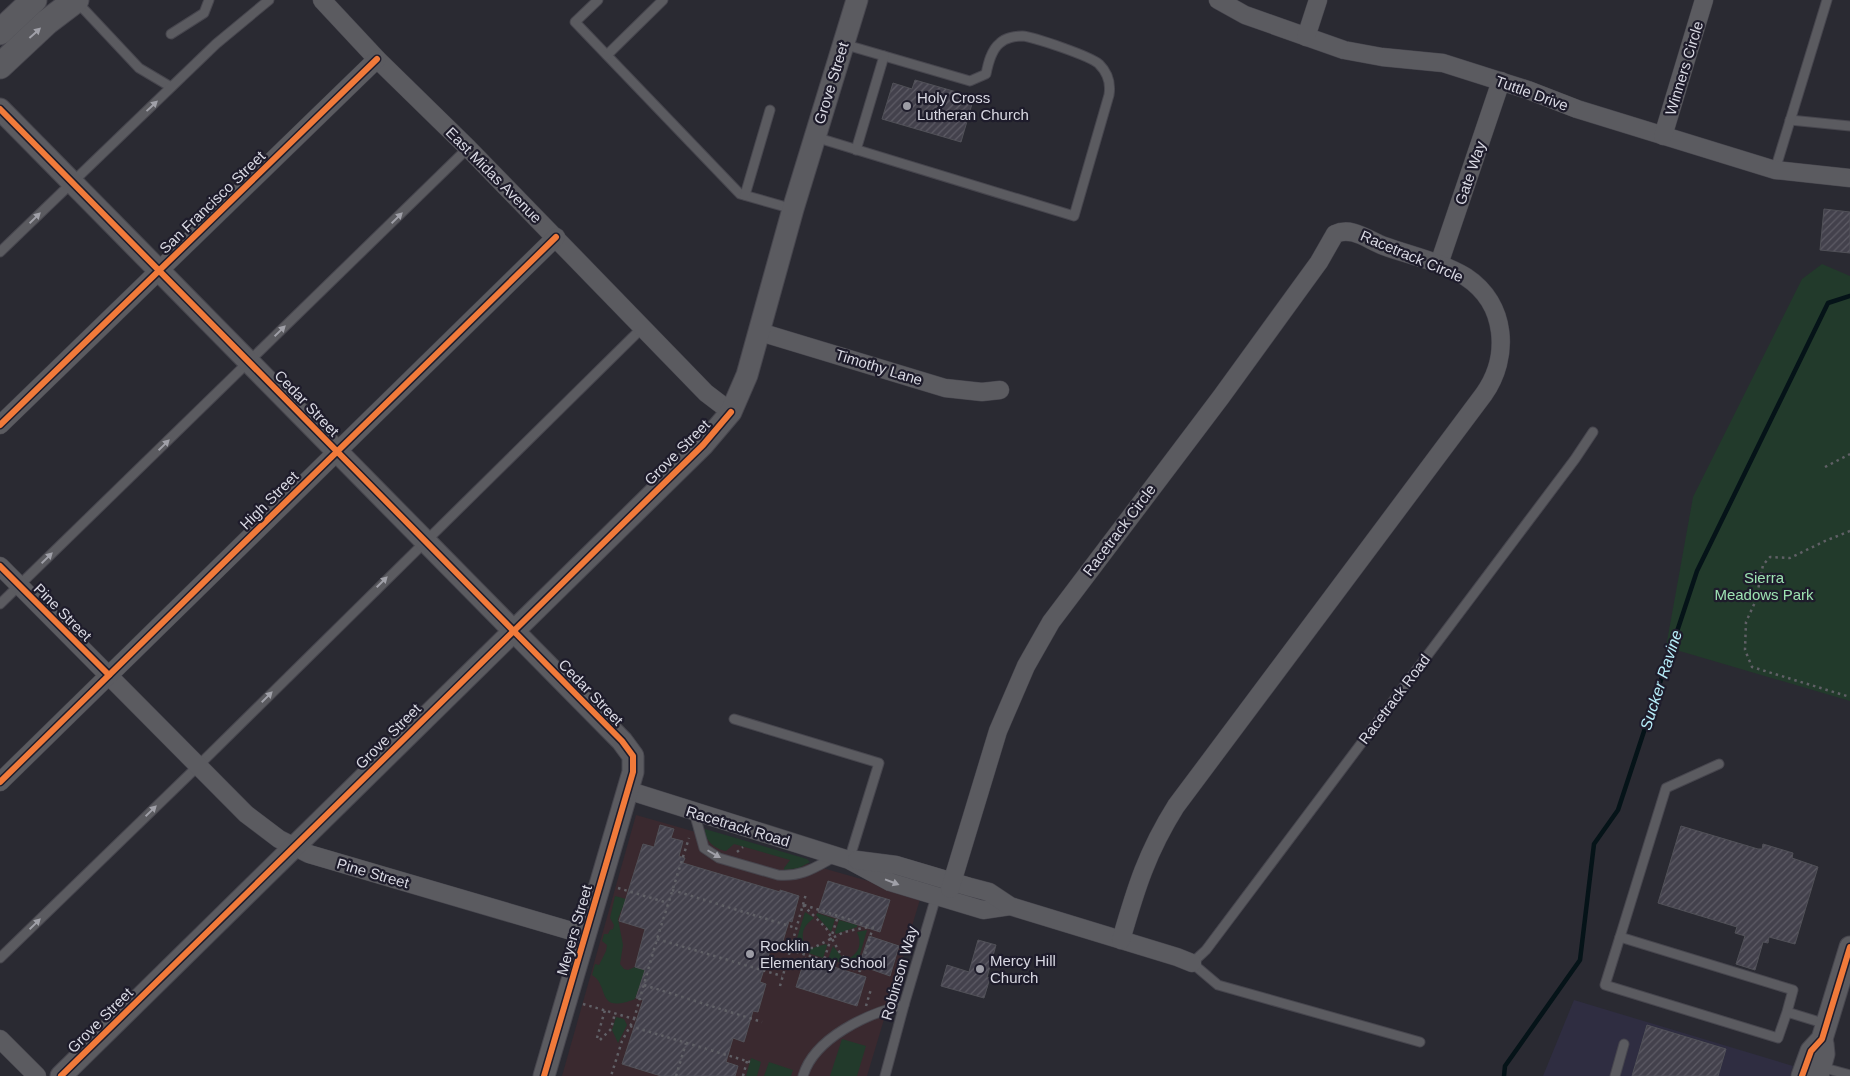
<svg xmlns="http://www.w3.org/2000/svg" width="1850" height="1076" viewBox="0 0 1850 1076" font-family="Arial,sans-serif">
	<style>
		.built { fill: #2f2d41 }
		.education { fill: #3a292f }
		.green { fill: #223a2b }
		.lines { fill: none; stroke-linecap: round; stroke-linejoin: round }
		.stream { stroke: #051318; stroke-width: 4.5 }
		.building { fill: url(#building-hatch); stroke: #515158 }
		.service-casing { stroke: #47464e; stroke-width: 11 }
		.minor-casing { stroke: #47464e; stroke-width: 19 }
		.tertiary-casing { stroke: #47464e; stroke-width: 23 }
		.secondary-casing { stroke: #47464e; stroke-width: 27 }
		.path { stroke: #606066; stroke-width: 2.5; stroke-dasharray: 2.5 4; stroke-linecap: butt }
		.service { stroke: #5b5b60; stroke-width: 9 }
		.minor { stroke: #5b5b60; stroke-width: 18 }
		.tertiary { stroke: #5b5b60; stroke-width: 21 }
		.secondary { stroke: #5b5b60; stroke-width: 25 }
		.cycleway-casing { stroke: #1e1c2b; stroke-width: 9 }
		.cycleway { stroke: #f17a3a; stroke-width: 6 }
		.oneway { fill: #a0a0a8 }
		.poi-dot { fill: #9c9ca5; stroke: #1e1c2b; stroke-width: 2 }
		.labels { text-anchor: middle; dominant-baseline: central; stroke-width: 4.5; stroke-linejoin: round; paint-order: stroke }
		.street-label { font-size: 15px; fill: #d9d9e3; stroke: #1e1c2b }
		.poi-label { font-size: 15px; fill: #d9d9e3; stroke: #1e1c2b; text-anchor: start }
		.park-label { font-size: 15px; fill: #9de2b2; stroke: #1e1c2b }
		.water-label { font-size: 16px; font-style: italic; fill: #b7eefa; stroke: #1e1c2b }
	</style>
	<defs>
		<pattern id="building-hatch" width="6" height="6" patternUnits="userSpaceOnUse" patternTransform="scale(1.25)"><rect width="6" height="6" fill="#43414c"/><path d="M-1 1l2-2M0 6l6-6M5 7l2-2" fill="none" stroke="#5e5c66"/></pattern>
	</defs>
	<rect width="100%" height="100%" fill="#2a2a32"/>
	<path class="built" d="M1574 1000 1793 1066 1790 1076H1543Z"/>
	<path class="education" d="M636 815 921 896 867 1076H562Z"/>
	<g class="green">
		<path d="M1822 264 1850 276V701L1666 647 1693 497 1802 279Z"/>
		<path d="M705 829 807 859 810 862 799 868 784 870V868L790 860 734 844 726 851C715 849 704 840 705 829Z"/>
		<path d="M615 896 626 899 618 919 623 945 620 964 624 969 628 970 635 967 645 970 635 999C595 1015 610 985 592 975L595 964 599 965 606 951 607 945 602 941 604 934H608L610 930 613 929 614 925 610 918Z"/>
		<path d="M805 912 814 918C803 926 800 933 805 946H796L795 945Z"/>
		<path d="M817 913 835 919 831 932 816 915Z"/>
		<path d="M839 920 857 925V927L836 934 835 932Z"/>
		<path d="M867 930 857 965H855L848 959C860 953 862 943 857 932Z"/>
		<path d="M826 944 827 946 823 958 805 952 806 950Z"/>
		<path d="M833 946 846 962V964L828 959Z"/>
		<path d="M616 1017 624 1019 627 1025 618 1043 612 1030Z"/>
		<path d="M842 1039 866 1046 857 1076H830Z"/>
		<path d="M751 1058 761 1062 757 1076H746Z"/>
		<path d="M769 1062 793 1070 791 1076H764Z"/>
	</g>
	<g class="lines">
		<path class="stream" d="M1504 1076 1505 1066 1580 960 1594 844 1618 810 1697 571 1828 303 1850 296"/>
	</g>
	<g class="building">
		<path d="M915 80 974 97 961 142 882 119 893 83 912 89Z"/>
		<path d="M1824 209 1850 212V253L1820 250Z"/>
		<path d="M660 825 674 829 671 838 683 841 679 856 685 858 683 863 780 892V890L799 896 792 922 789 921 782 944 773 941 760 982 766 984 758 1012 753 1011 744 1042 733 1038 726 1062 738 1066 735 1076H661L622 1064 643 1000 636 998 645 970 635 967 645 929 619 921 641 850 643 844 654 847Z"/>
		<path d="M1681 826 1758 849H1762L1763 844 1793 853 1792 858 1818 867 1795 944 1769 937 1768 943 1763 942 1755 970 1736 964 1745 936 1735 933 1737 927 1658 903Z"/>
		<path d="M828 881 890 900 880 932 818 912Z"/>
		<path d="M869 936 899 946 890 976 859 965Z"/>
		<path d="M978 940 996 945 987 977 990 978 984 998 941 986 947 965 969 972Z"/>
		<path d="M805 958 866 977 857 1006 796 987Z"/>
		<path d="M1647 1025 1726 1049 1718 1076H1632Z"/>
	</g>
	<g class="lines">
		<defs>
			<g id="service">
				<path d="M598 0 575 22 740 194 793 209"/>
				<path d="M77 2 139 68 171 87"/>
				<path d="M171 34 204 13 209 0"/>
				<path d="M607 55 663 0"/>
				<path d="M1790 120 1850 126"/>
				<path d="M815 137 1074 216 1109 95C1111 83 1108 73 1099 64 1090 56 1034 37 1022 36 1015 36 1005 38 1000 43 991 50 988 64 986 74L970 81 843 44"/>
				<path d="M856 150 884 56"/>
				<path d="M1775 170 1827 0"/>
				<path d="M745 195 770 110"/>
				<path d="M0 252 216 44 269 0"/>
				<path d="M0 604 468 148"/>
				<path d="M734 719 879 763 849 860"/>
				<path d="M694 812 704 848 719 858 778 875C802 877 814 868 834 857"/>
				<path d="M1620 937 1666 788 1719 764"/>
				<path d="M0 958 198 766 643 327"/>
				<path d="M1787 1012 1793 990 1620 937 1605 985 1778 1038 1787 1012 1826 1024"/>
				<path d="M1420 1042 1218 985 1192 963 1206 950 1575 459 1593 432"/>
				<path d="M1821 1067 1850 1075"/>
				<path d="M803 1076C814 1038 868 1013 904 1005"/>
				<path d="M885 1076 904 1005 935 900 940 897"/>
				<path d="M1615 1076 1624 1044"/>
			</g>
			<g id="minor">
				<path d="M322 0 377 59 468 148 706 393 731 412"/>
				<path d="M1218 0 1245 15 1344 50 1382 57 1443 63 1528 90 1577 109 1775 170 1850 178"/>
				<path d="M1306 37 1318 0"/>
				<path d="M1663 136 1704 0"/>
				<path d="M1439 264 1501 81"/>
				<path d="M760 332 945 388 982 392 1000 390"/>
				<path d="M0 425 377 59"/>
				<path d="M0 566 246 814 279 839 309 854 585 935"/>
				<path d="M0 782 556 237"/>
				<path d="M627 790 849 860 890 882 983 910 1010 906"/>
				<path d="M857 860 896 865 970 887 989 892 1010 906 1177 957 1192 963"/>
				<path d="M950 889 998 731 1026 666 1051 622 1221 397 1319 262 1335 234C1352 226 1368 240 1384 246 1412 256 1441 262 1466 277 1507 304 1510 357 1484 394L1176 806C1147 852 1136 888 1121 940"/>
				<path d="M0 1039 37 1076"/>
			</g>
			<g id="tertiary">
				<path d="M0 109 622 741 633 756V772L544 1076"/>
				<path d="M61 1076 703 445 731 412 747 375 793 209 857 0"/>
				<path d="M1802 1076 1811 1051 1822 1039 1850 947"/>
				<path d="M1818 1076 1824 1054 1823 1044"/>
			</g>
			<g id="secondary">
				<path d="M0 32 34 0"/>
				<path d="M0 66 47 22 76 0"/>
			</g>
		</defs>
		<use href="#service" class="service-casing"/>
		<use href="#minor" class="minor-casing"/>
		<use href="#tertiary" class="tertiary-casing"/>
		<use href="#secondary" class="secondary-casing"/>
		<g class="path">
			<path d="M1825 467 1850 454"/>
			<path d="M1850 531 1825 541 1790 558 1770 557 1763 565 1756 600 1746 622 1745 650 1752 667 1850 697"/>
			<path d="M737 852 743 847"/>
			<path d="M618 888 668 903"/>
			<path d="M672 890 796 928"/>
			<path d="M803 905 826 928 840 953 855 969"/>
			<path d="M804 905 838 916 824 960"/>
			<path d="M657 939 782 976"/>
			<path d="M791 948H813L844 932 868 927"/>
			<path d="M790 950 860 971 873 927 838 916"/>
			<path d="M644 985 762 1022"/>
			<path d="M780 986 806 894"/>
			<path d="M583 1004 634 1019 622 1041 611 1076"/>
			<path d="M866 1006 871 989"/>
			<path d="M634 1019 657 939 689 838"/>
			<path d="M630 1026 750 1062"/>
			<path d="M597 1038 605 1010"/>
			<path d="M600 1040 611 1029 615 1013"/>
			<path d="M676 1076 686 1043"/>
			<path d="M743 1076 747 1061"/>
		</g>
		<use href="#service" class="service"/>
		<use href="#minor" class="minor"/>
		<use href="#tertiary" class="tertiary"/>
		<use href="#secondary" class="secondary"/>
		<defs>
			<g id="cycleway">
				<path d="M0 109 622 741 633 756V772L544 1076"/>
				<path d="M0 425 377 59"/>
				<path d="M0 566 109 675"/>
				<path d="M0 782 556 237"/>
				<path d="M61 1076 703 445 731 412"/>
				<path d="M1802 1076 1811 1051 1822 1039 1850 947"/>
			</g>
		</defs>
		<use href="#cycleway" class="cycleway-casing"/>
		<use href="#cycleway" class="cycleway"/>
	</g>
	<defs><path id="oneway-solid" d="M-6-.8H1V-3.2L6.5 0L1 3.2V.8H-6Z" transform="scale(1.25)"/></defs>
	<g class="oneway">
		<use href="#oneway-solid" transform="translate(35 33) rotate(-42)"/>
		<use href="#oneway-solid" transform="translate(152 106) rotate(-43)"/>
		<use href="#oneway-solid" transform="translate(35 218) rotate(-44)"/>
		<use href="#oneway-solid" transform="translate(397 218) rotate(-44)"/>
		<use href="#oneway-solid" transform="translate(280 331) rotate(-44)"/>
		<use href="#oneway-solid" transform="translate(164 445) rotate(-44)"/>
		<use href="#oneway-solid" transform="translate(47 558) rotate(-44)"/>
		<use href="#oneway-solid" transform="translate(382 582) rotate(-45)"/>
		<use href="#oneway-solid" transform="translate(267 697) rotate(-45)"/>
		<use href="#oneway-solid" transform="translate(151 811) rotate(-44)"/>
		<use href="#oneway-solid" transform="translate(714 854) rotate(30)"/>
		<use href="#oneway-solid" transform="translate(892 882) rotate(21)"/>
		<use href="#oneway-solid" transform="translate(35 924) rotate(-44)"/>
	</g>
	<g class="poi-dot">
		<circle cx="907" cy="106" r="5"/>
		<circle cx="750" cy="954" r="5"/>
		<circle cx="980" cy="969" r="5"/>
	</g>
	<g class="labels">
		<g class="street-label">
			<text transform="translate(1684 68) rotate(-73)">Winners Circle</text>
			<text transform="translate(831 83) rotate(-73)">Grove Street</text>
			<text transform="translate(1532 93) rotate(20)">Tuttle Drive</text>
			<text transform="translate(1470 173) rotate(-71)">Gate Way</text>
			<text transform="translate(494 175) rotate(45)">East Midas Avenue</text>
			<text transform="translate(212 202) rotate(-44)">San Francisco Street</text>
			<text transform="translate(1412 256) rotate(23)">Racetrack Circle</text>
			<text transform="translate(879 367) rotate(17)">Timothy Lane</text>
			<text transform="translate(307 403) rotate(46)">Cedar Street</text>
			<text transform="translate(677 452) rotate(-45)">Grove Street</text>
			<text transform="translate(269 500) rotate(-45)">High Street</text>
			<text transform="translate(1119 530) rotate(-53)">Racetrack Circle</text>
			<text transform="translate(63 612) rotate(45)">Pine Street</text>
			<text transform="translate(591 692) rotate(46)">Cedar Street</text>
			<text transform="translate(1394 699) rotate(-53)">Racetrack Road</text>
			<text transform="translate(388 736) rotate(-45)">Grove Street</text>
			<text transform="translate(738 826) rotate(17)">Racetrack Road</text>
			<text transform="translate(373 873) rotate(16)">Pine Street</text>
			<text transform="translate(574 930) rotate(-74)">Meyers Street</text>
			<text transform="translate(899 973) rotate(-74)">Robinson Way</text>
			<text transform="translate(100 1020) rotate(-45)">Grove Street</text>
		</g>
		<g class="poi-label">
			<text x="917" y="97">Holy Cross<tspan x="917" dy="17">Lutheran Church</tspan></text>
			<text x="760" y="945">Rocklin<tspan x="760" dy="17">Elementary School</tspan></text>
			<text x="990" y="960">Mercy Hill<tspan x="990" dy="17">Church</tspan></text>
		</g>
		<g class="park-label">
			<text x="1764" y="577">Sierra<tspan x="1764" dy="17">Meadows Park</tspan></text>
		</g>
		<g class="water-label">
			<text transform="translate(1661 680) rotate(-72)">Sucker Ravine</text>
		</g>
	</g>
</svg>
